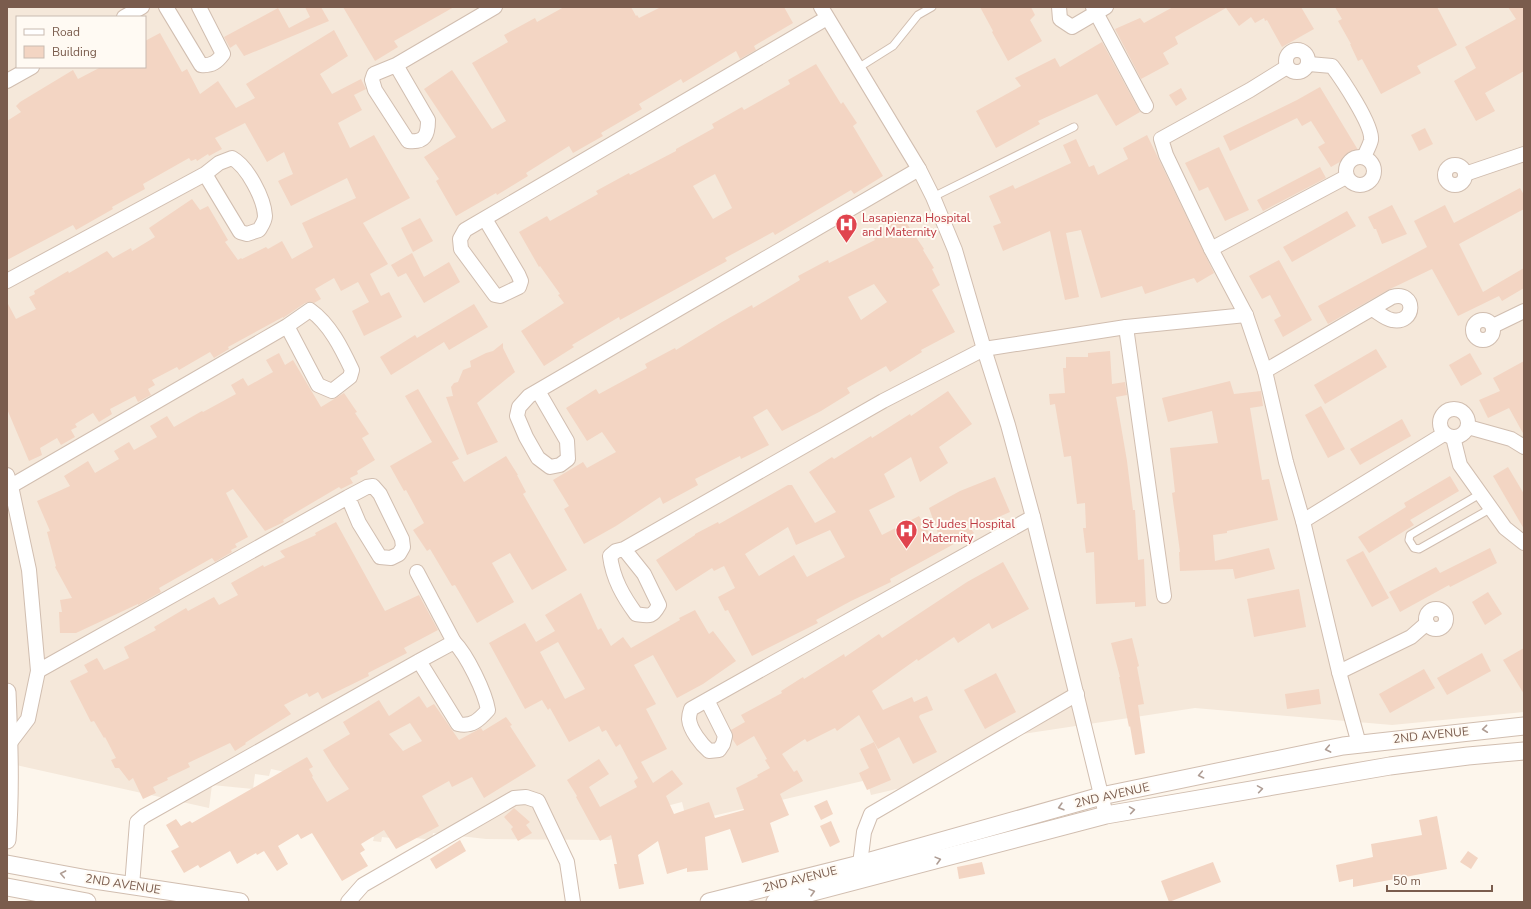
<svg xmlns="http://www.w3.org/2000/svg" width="1531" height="909" viewBox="0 0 1531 909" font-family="'Nunito Sans',sans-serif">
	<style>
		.residential { fill: #f5e8da; fill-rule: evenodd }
		.building { fill: #f3d5c3; fill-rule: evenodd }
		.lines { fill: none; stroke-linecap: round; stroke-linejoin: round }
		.service-casing { stroke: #d1beb0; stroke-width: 9 }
		.minor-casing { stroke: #d1beb0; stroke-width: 16 }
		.tertiary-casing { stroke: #d1beb0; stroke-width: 19 }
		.service { stroke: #fff; stroke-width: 7 }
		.minor { stroke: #fff; stroke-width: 14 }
		.tertiary { stroke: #fff; stroke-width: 17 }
		.oneway { stroke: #af9d94 }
		.labels { text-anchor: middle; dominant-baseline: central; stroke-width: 4; stroke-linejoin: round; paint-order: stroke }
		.health-label { font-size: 12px; fill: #be3a42; stroke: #fffaf3; text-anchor: start }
		.street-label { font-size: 12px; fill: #7a5c4d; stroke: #fffaf3 }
	</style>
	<rect width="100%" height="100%" fill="#fdf6ec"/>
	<path class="residential" d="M7 7H1524V712L1392 725 1195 708 1010 736 914 785 871 795 867 780 687 822 682 802 659 808 663 828 609 840 486 839 433 833 432 840 416 838 399 839 382 837 381 842 373 841 374 837 367 836 285 772 271 769 269 776 255 774 253 789 212 785 209 808 7 763ZM17 17H145V67H17Z"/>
	<g class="building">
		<path d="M305 7H321L329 21 244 56 236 44 230 48 224 37 278 8 289 28 310 17Z"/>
		<path d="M343 7H454L394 41 398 47 375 61Z"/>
		<path d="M564 7H631L636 16 637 15 639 18 661 7H784L793 23 754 46 756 50 740 59 736 51 683 83 681 79 639 104 642 109 601 133 603 136 573 153 569 146 526 173 528 176 497 195 496 193 456 216 436 181 439 179 424 157 456 137 424 89 452 70 492 129 506 121 472 63 508 42 504 35 535 18 537 22Z"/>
		<path d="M980 7H1031L1035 15 1030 20 1042 41 1008 61 992 32 993 31Z"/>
		<path d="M1173 7H1301L1314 29 1282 47 1267 20 1265 21 1264 18 1255 23 1251 17 1239 26 1226 8 1175 37 1178 44 1163 53 1169 64 1141 79 1115 29 1140 18 1144 23Z"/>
		<path d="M1335 7H1437L1457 45 1417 66 1421 73 1381 94 1362 59 1358 61 1350 44H1351L1338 21 1342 19Z"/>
		<path d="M1508 7H1524V71L1485 93 1495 111 1476 121 1454 81 1476 68 1465 47 1516 19Z"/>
		<path d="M334 30 348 56 320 74 332 94 361 79 366 89 354 95 362 110 338 123 350 148 374 135 410 198 363 223 388 264 370 274 381 296 389 292 402 317 364 336 352 311 369 302 358 282 341 291 334 278 315 289 321 299 314 303 310 302 305 303 283 318V317L228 347 229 349 214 358 210 352 179 370 177 367 152 380 155 385 148 389 151 395 138 402 135 396 110 409 112 414 99 422 93 413 75 424 77 427 71 430 75 437 61 445 57 438 40 448 42 455 29 461 7 409V302L16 319 36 309 29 297 35 294 34 291 68 271 69 273 107 251 113 258 131 248 132 251 155 237 149 228 192 199 200 210 208 206 228 240 225 242 238 260 241 258 242 259 266 247 268 249 282 241 292 259 313 247 302 223 356 198 347 178 291 206 278 181 293 174 284 152 267 162 245 123 215 138 222 149 209 156 208 154 197 161 196 159 191 161 189 158 143 184 145 189 112 207 113 209 76 230 73 225 7 260V121L21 112 16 106 20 102 73 70 78 79 101 67H145V41L160 33 182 72 187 69 200 94 218 81 236 108 255 98 246 84Z"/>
		<path d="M1102 42 1140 112 1116 126 1097 94 1038 121 1040 124 996 148 976 111 1021 86 1015 78 1055 58 1060 67Z"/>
		<path d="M816 64 841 104 843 102 857 123 853 126 883 176 854 194 851 190 775 235 773 232 725 258 727 261 620 320 619 317 572 345 574 347 544 366 521 331 564 303 558 295 560 294 540 266 539 267 519 232 547 216 550 221 598 194 596 191 629 173 630 175 676 151V149L714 128 712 124 742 107 744 110 790 84 788 80ZM715 174 732 208 713 219 693 186Z"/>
		<path d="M1320 87 1358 150 1357 152 1331 167 1318 147 1325 143 1311 121 1302 126 1297 118 1230 151 1223 136 1297 100Z"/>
		<path d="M1181 88 1187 99 1176 106 1169 95Z"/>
		<path d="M1425 128 1433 144 1419 151 1411 135Z"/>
		<path d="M1147 135 1214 273 1197 283 1194 278 1145 294 1142 286 1101 298 1081 230 1066 233 1079 297 1065 300 1050 231 1003 251 993 226 1001 223 989 196 1013 185 1015 189 1071 163 1063 145 1076 139 1089 167 1094 165 1098 175 1128 159 1123 148Z"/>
		<path d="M1219 147 1249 210 1225 221 1208 187 1199 191 1185 163Z"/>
		<path d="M1320 167 1326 178 1263 211 1257 200Z"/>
		<path d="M1520 188 1524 195V209L1459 244 1483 292 1524 268V288L1502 301 1499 296 1458 316 1432 269 1388 290 1328 324 1318 306 1427 247 1414 221 1445 205 1454 223Z"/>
		<path d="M1392 205 1407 234 1382 244 1376 229H1374L1368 217Z"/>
		<path d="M1347 211 1356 226 1292 262 1283 247Z"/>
		<path d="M901 215 924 249 923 250 934 268 932 269 940 285 932 290 955 332 921 350 922 352 890 372 886 366 847 388 850 393 821 411 782 431 767 409 753 417 769 445 741 459 740 456 695 479 698 485 663 504 660 497 616 526 584 544 564 509 569 506 553 480 583 462 587 468 616 452 602 432 587 441 566 408 596 389 599 394 647 368 645 364 675 348 676 350 722 322 752 305 753 308 800 280 798 276 828 260 829 263 875 240 872 235ZM874 284 887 302 861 320 848 297Z"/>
		<path d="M420 218 433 241 413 252 401 228Z"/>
		<path d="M412 253 424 277 449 262 460 282 424 303 406 273 398 277 391 265Z"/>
		<path d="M1279 260 1312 320 1283 337 1274 320 1281 316 1270 295 1262 299 1249 276Z"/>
		<path d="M474 304 488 327 449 350 444 342 391 375 380 357 415 335 417 338Z"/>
		<path d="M503 343V348L515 372 477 403 498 442 467 455 446 397 453 396 451 387 454 383 458 382 463 370 471 367 470 361 486 353 493 351Z"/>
		<path d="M1376 349 1387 367 1325 404 1314 385Z"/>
		<path d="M1110 351 1112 384 1125 382 1127 395 1116 397 1127 461 1133 510H1135L1138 560 1144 559 1146 606 1135 607V602L1096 604 1094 552 1086 553 1083 528H1086L1085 503 1077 504 1071 456 1064 457 1055 404 1050 405 1049 394 1065 393 1063 368H1066V357H1088V353Z"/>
		<path d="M279 353 285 365 293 360 321 407 344 393 357 412 355 413 369 434 362 438 375 460 357 471 358 474 350 478 353 483 341 489 339 487 283 520 284 522 265 531 233 489 226 493 248 537 235 544 237 547 231 550 232 552 215 562 212 558 159 588 161 592 138 605V604L76 633H60L59 612H62L60 600 72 598 55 567 56 566 47 532 50 531 37 501 70 486 64 476 88 461 95 473 119 459 114 451 129 442 134 450 157 437 150 426 167 416 174 427 202 411 203 412 236 394 231 385 243 378 248 386 273 372 266 360Z"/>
		<path d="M1470 353 1482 374 1461 386 1449 365Z"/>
		<path d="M1524 361V435L1509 408 1488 418 1479 400 1500 391 1493 378Z"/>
		<path d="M1230 381 1234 394 1261 391 1263 406 1250 408 1262 480 1269 479 1278 520 1227 531V533L1213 535 1215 561 1269 548 1275 569 1235 579 1233 569 1180 571 1179 552H1180L1172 493 1175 492 1170 448 1218 443 1212 411 1168 422 1162 398Z"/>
		<path d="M418 389 459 459 452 462 464 482 506 456 518 475H517L526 492 523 494 567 570 532 590 510 553 492 563 514 602 477 623 455 585 452 586 430 549 427 551 413 530 424 523 406 490 404 491 390 466 432 442 405 396Z"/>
		<path d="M948 391 972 424 939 447 948 463 920 482 911 457 884 474 895 497 869 510 882 535 919 516 934 541 940 539 929 508 960 491 995 477 1010 512 971 529 974 533 890 579 891 582 851 601 816 620 818 623 752 656 728 610 725 611 718 597 735 588 724 566 714 571 712 568 676 591 656 560 695 535V534L718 522 719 524 788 485H792L815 523 836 512 809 472 832 457 834 459 871 436 872 438 910 414 911 416ZM788 527 796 545 830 530 845 557 807 577 794 555 759 576 745 554Z"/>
		<path d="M1321 406 1345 449 1328 458 1305 415Z"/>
		<path d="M1402 419 1411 436 1360 465 1350 449Z"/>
		<path d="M1508 467 1524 494V529L1493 476Z"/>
		<path d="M1450 476 1459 491 1410 520 1414 525 1369 553 1358 537 1406 507 1404 503Z"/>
		<path d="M336 522 385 611 419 595 438 630 404 648 407 653 368 673 369 676 322 699 318 692 309 697 307 693 284 705 291 714 245 743 246 744 235 751 230 743 188 763 190 767 167 778 168 780 153 787 156 793 143 799 133 778 129 781 119 768H115L111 760 116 758 105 737 104 738 94 721 91 722 70 681 88 672 84 665 97 658 104 670 129 658 124 647 156 630 154 627 186 608 188 611 214 597 219 605 238 595 231 583 263 565 264 567 285 557 280 551 316 535 315 533Z"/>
		<path d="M1490 548 1497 563 1450 587 1449 585 1400 612 1389 592 1436 567 1440 573Z"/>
		<path d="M1363 551 1389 598 1372 607 1346 560Z"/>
		<path d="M1003 562 1029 609 992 629 989 623 958 643 954 637 918 661 917 659 872 691 883 710 912 697 914 702 927 696 933 710 920 715 919 717 937 752 913 764 899 737 878 749 859 715 837 731 835 728 807 742 805 739 782 754 794 772 797 770 803 781 780 794 789 815 770 823 779 852 742 863 730 829 705 837 708 870 687 872V868L667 874 658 841 638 855 644 884 619 889 614 864H617L611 835 600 841 576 797 577 796 567 780 599 759 609 774 589 787 600 807 637 787 634 781 638 778 620 744 616 747 606 730 602 732 599 726 569 742 550 708 548 710 542 700 525 709 489 643 525 623 536 642 555 631 545 615 581 593 598 630 601 628 611 646 623 637 631 648 680 620 679 618 695 610 709 634 713 631 736 661 703 684 677 698 653 655 634 665 656 704 646 709 667 749 641 762 653 783 672 770 683 784 666 796 674 814 709 802 715 818 744 810 736 788 758 777 757 775 770 768 765 760 767 759 754 736 737 746 733 740 731 730 745 722 741 715 782 693 781 691 803 677 804 679 844 654 845 657 879 634 882 638 967 582ZM558 642 585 689 565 699 540 652Z"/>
		<path d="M1299 589 1306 627 1254 637 1247 599Z"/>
		<path d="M1488 592 1502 614 1485 625 1472 602Z"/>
		<path d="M1132 638 1139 666 1137 667 1144 704 1138 705 1145 753 1135 755 1130 726 1129 727 1119 677H1120L1111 643Z"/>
		<path d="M1524 648V694L1503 660Z"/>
		<path d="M1482 653 1491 671 1447 695 1437 678Z"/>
		<path d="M1424 669 1435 688 1390 713 1379 694Z"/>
		<path d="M996 673 1016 712 985 729 964 690Z"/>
		<path d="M1319 689 1321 704 1287 709 1285 694Z"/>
		<path d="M419 696 427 708 434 704 459 740 481 728 483 731 506 717 512 725 510 726 536 766 484 798 472 777 452 787 449 781 422 796 439 826 396 849 384 830 361 844 365 850 360 853 368 866 342 881 312 833 301 839 298 834 278 846 288 864 277 871 264 851 257 855 256 853 237 864 230 851 200 868 198 865 184 873 171 851 179 847 166 825 176 819 181 826 190 821 192 823 307 757 313 767 309 769 313 776 312 777 327 802 349 789 333 766 323 750 350 734 343 722 379 700 389 716ZM410 723 422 741 403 751 389 734Z"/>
		<path d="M874 742 891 780 867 790 859 773 869 768 860 749Z"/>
		<path d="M827 800 833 814 821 820 814 806Z"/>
		<path d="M514 808 530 822 526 825 532 833 518 841 511 829 513 827 504 817Z"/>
		<path d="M1437 816 1447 869 1353 887V879L1339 882 1336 865 1373 857 1371 844 1422 835 1419 820Z"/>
		<path d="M831 821 840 842 830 847 820 826Z"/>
		<path d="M460 840 466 851 436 869 430 859Z"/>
		<path d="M1468 851 1478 858 1471 869 1460 862Z"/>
		<path d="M982 862 985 874 959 879 957 867Z"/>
		<path d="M1213 862 1221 882 1169 902 1161 881Z"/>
	</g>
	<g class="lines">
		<defs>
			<g id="service">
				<path d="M858 68 893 46 918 15 932 7"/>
				<path d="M933 197 1074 127"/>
				<path d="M1480 494 1410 535 1409 540 1414 548 1419 549 1490 509"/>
			</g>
			<g id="minor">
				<path d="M166 7 201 65C212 66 217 62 223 54L199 7"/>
				<path d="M821 7 919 169 933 197 955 250 984 349 1008 425 1033 517 1106 815"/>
				<path d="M1059 7 1060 19 1072 27 1106 7"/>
				<path d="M1093 7 1146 106"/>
				<path d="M124 17 142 7"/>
				<circle cx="1297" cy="61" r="11"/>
				<path d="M1309 64 1332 66C1341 78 1373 125 1371 140 1370 145 1366 152 1364 157"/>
				<path d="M396 65 428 120C428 135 425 143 408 141L375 90 372 80 374 74 396 65 495 7"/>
				<path d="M1287 67 1250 90 1161 139 1166 155 1211 249 1246 315 1265 371 1286 462 1303 521 1339 672 1359 744"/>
				<path d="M7 81 32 67"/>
				<circle cx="1360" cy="171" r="14"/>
				<circle cx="1455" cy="175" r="10"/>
				<path d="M1465 174 1524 154"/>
				<path d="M485 219 518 274 521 281 519 287 500 296 495 295 461 249 460 239 465 230 827 18"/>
				<path d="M1211 249 1346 177"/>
				<path d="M7 281 205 174 219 163 232 158C247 166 264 198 265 216 265 221 262 225 259 230L247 234 240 232 205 174"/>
				<circle cx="1483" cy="330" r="10"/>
				<path d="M1493 326 1524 311"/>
				<path d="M1126 327 1164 596"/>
				<path d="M1265 371 1392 297C1417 290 1416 325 1392 320 1385 319 1378 312 1372 309"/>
				<path d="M538 391 567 441 568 459 560 465 550 467 538 458 526 437 517 416 519 407 529 396 919 169"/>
				<circle cx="1454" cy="423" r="14"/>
				<path d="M1468 427 1511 439 1524 447"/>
				<path d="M1453 437 1460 465 1505 528 1524 543"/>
				<path d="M7 475 11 486 29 570 38 671 28 719 9 744"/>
				<path d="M11 486 287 326 310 310C330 324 342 349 352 370L350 377 332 391 318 385 287 326"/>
				<path d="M1303 521 1444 434"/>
				<path d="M624 549 644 574 659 605C652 618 649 616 636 614 623 596 613 579 610 556L616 551 624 549 883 401 984 349 1126 327 1246 315"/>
				<path d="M417 572 454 642"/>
				<circle cx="1436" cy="619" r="10"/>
				<path d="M38 671 348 497 367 487 373 486 380 494 402 539 403 547 399 554 391 558 380 557 359 523 348 497"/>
				<path d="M1339 672 1411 637 1427 623"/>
				<path d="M707 700 725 736 723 744 719 750 709 751C701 744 690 730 689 719 689 716 690 712 691 709L707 700 1033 517"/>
				<path d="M860 864 864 832 871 814 1077 694"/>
				<path d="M132 886 137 822 144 816 419 661 454 642C467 655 485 692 488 710 479 720 472 727 458 724L419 661"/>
				<path d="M348 902 363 885 514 798 526 797 538 801 567 862 573 902"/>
			</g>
			<g id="tertiary">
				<path d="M7 692C9 741 11 791 7 840"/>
				<path d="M7 864 88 879 240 902"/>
				<path d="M7 887 87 902"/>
				<path d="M709 902 860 864 1101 796 1343 746 1524 726"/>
				<path d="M775 902 1106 815 1390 766 1468 756 1524 751"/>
			</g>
		</defs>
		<use href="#service" class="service-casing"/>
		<use href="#minor" class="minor-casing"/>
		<use href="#tertiary" class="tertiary-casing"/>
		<use href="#service" class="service"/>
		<use href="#minor" class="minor"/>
		<use href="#tertiary" class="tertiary"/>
	</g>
	<defs><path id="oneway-chevron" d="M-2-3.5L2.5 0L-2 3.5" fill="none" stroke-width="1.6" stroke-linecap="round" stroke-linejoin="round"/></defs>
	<g class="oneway">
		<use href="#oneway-chevron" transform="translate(1485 729) rotate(174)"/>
		<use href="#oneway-chevron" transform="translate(1328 749) rotate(169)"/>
		<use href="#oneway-chevron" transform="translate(1201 775) rotate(168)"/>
		<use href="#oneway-chevron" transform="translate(1260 789) rotate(-9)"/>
		<use href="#oneway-chevron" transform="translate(1061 807) rotate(164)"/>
		<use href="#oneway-chevron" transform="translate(1132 810) rotate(-9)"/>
		<use href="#oneway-chevron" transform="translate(938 860) rotate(-15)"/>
		<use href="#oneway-chevron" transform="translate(63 874) rotate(-169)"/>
		<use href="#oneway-chevron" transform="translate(812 892) rotate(-15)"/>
	</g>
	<defs>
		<symbol id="hospital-pin" viewBox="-11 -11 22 30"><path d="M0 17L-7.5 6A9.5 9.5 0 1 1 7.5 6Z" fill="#e0444e" stroke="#fffaf3"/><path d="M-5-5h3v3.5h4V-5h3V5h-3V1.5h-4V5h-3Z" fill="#fff"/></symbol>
	</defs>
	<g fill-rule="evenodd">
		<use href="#hospital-pin" x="834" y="212" width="25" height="34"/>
		<use href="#hospital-pin" x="894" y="518" width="25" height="34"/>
	</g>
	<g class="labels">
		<g class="health-label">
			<text x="862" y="218">Lasapienza Hospital<tspan x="862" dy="14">and Maternity</tspan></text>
			<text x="922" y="524">St Judes Hospital<tspan x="922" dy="14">Maternity</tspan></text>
		</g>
		<g class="street-label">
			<text transform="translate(1431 735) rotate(-6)">2ND AVENUE</text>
			<text transform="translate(1112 795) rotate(-13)">2ND AVENUE</text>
			<text transform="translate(800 879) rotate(-14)">2ND AVENUE</text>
			<text transform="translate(123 884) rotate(9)">2ND AVENUE</text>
		</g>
	</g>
	<rect width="1531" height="909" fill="none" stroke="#7a5c4d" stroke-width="16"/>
	<rect x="16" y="16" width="130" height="52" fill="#fffaf3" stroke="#cabbb1"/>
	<rect x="24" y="29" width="20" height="6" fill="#ffffff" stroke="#cabbb1"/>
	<text x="52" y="36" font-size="12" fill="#7a5c4d">Road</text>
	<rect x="24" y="46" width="20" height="12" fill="#f3d5c3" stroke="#cabbb1"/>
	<text x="52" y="56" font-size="12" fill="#7a5c4d">Building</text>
	<path d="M1387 885v6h105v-6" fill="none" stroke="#7a5c4d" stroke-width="2"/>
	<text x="1393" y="885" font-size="12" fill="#7a5c4d" stroke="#fffaf3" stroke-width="3" paint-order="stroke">50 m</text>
</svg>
